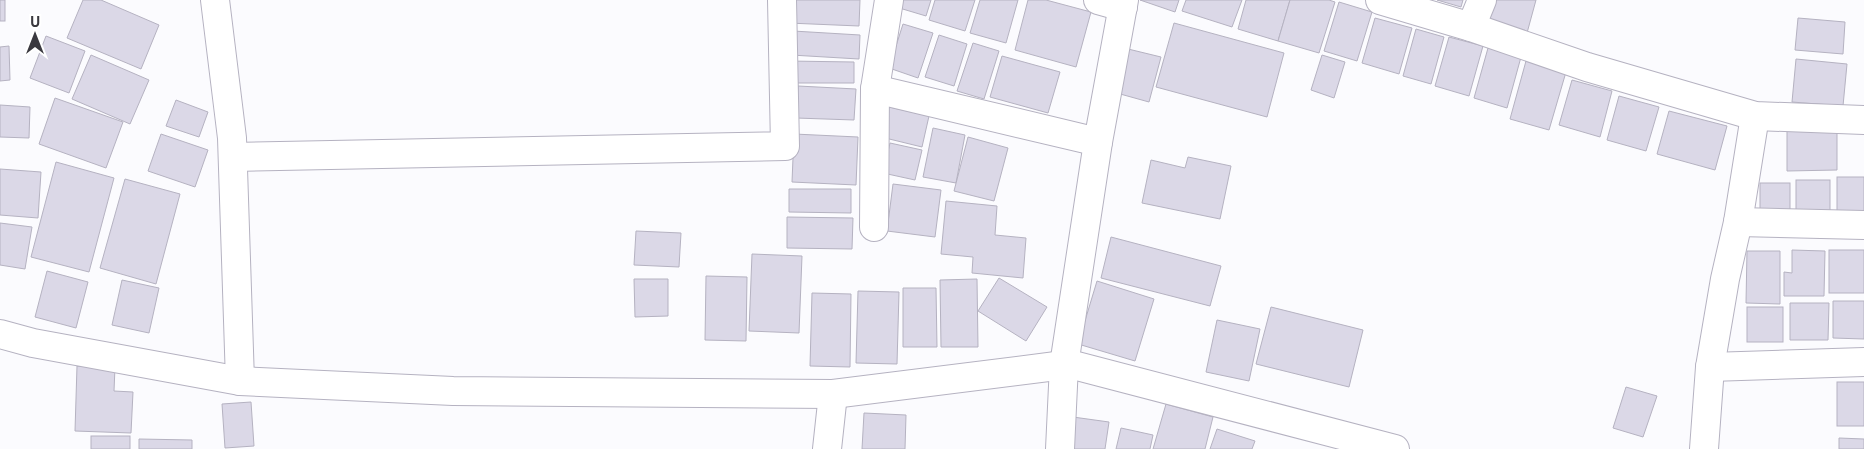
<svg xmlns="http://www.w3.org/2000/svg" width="1864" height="449" viewBox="0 0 1864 449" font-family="'Public Sans',sans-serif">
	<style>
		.building { fill: #dbd8e7; stroke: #b5b2c1 }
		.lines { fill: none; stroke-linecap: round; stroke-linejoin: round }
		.street-casing { stroke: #b5b2c1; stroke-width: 30 }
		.street { stroke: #fff; stroke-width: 28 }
	</style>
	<rect width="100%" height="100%" fill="#fbfbfe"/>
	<g class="building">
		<rect x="0" y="0" width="5" height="21"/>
		<path d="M83 0H101L159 25 141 69 67 38Z"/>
		<path d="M789 0H860L859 26 788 23Z"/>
		<path d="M898 0H931L926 16 896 7Z"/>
		<path d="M935 0H975L965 31 929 20Z"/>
		<path d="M980 0H1018L1006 43 970 33Z"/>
		<path d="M1028 0H1046L1091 12 1076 67 1015 50Z"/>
		<path d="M1140 0H1179L1175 12Z"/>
		<path d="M1186 0H1242L1232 27 1182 11Z"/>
		<path d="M1246 0H1290L1278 41 1238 29Z"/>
		<path d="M1290 0H1329L1335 2 1319 53 1278 41Z"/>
		<path d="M1437 0H1463L1461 7Z"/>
		<path d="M1488 0H1536L1527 33 1482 21Z"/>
		<path d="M1339 2 1372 12 1357 61 1324 51Z"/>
		<path d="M1375 18 1412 28 1399 74 1362 63Z"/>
		<path d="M1798 18 1845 22 1843 54 1795 50Z"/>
		<path d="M1174 23 1284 53 1267 117 1156 87Z"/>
		<path d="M903 24 933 33 918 78 889 68Z"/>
		<path d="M1416 29 1444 37 1431 84 1403 76Z"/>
		<path d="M793 31 860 35 859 59 791 55Z"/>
		<path d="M939 35 967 44 954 86 925 77Z"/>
		<path d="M46 36 85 51 69 93 30 78Z"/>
		<path d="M1449 37 1483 46 1469 96 1435 86Z"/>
		<path d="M973 43 999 51 984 99 957 91Z"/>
		<path d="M9 46 10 80 0 81V47Z"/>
		<path d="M1124 48 1161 57 1149 102 1113 92Z"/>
		<path d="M1488 48 1521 57 1507 108 1474 98Z"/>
		<path d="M91 55 149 80 130 124 72 99Z"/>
		<path d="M1322 55 1345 62 1334 98 1311 90Z"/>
		<path d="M1002 56 1060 72 1048 113 990 97Z"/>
		<path d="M1796 59 1847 64 1843 106 1792 102Z"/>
		<path d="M788 61 854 62V83H788Z"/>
		<path d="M1526 61 1566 72 1549 130 1510 119Z"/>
		<path d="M1572 80 1612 91 1600 137 1559 125Z"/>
		<path d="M798 86 856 89 854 120 796 118Z"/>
		<path d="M1619 96 1659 107 1646 151 1607 140Z"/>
		<path d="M55 98 123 122 106 168 39 144Z"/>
		<path d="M176 100 208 112 199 137 166 126Z"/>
		<path d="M0 105 30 107 29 138 0 137Z"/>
		<path d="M885 106 929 116 922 147 877 136Z"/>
		<path d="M1669 111 1727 126 1715 170 1657 154Z"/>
		<path d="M933 128 965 135 956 183 923 177Z"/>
		<path d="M1787 129H1837V170L1787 171Z"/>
		<path d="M161 134 208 150 195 187 148 171Z"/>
		<path d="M794 134 858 137 856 185 792 182Z"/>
		<path d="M968 137 1008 148 994 201 954 191Z"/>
		<path d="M890 143 922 150 915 180 883 173Z"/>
		<path d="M1188 157 1231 166 1220 219 1142 203 1151 160 1185 168Z"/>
		<path d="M56 162 114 178 89 272 31 257Z"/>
		<path d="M0 169 41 172 38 218 0 215Z"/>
		<rect x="1837" y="177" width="27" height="38"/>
		<path d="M125 179 180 194 156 284 100 268Z"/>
		<rect x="1796" y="180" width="34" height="40"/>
		<rect x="1760" y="183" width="30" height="38"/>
		<path d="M893 184 941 190 935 237 887 231Z"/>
		<path d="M789 189H851V213L789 212Z"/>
		<path d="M946 201 997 206 995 235 1026 238 1023 278 972 273 973 257 941 254Z"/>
		<path d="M787 217 853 218 852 249 787 248Z"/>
		<path d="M0 223 32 227 25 269 0 265Z"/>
		<path d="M636 231 681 233 679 267 634 265Z"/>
		<path d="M1111 237 1221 266 1210 306 1101 278Z"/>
		<path d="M1792 250 1825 251 1824 296H1784V272L1792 273Z"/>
		<rect x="1829" y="250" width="35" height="43"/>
		<path d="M1747 251H1780V304L1746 303Z"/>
		<path d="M752 254 802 256 799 333 749 331Z"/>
		<path d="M47 271 88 282 76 328 35 317Z"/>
		<path d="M706 276 747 277 746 341 705 340Z"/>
		<path d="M999 278 1047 307 1026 341 978 311Z"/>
		<path d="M634 279H668V316L635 317Z"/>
		<path d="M977 279 978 347H941L940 280Z"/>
		<path d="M122 280 159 288 149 333 112 325Z"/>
		<path d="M1097 281 1154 299 1135 361 1078 344Z"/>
		<path d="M903 288H936L937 347H903Z"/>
		<path d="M858 291 899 292 897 364 856 363Z"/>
		<path d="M812 293 851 294 850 367 810 366Z"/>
		<path d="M1833 301H1864V339L1833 338Z"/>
		<path d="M1790 303H1829L1828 340H1790Z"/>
		<path d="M1271 307 1363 330 1349 387 1256 364Z"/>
		<rect x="1747" y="307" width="36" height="35"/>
		<path d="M1217 320 1260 329 1249 381 1206 372Z"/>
		<path d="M77 366 115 367 114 391 133 392 131 433 75 431Z"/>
		<rect x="1837" y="382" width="27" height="44"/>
		<path d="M1626 387 1657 396 1643 437 1613 428Z"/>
		<path d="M251 402 254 446 225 448 222 404Z"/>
		<path d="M1166 404 1213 417 1205 449H1153Z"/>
		<path d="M864 413 906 415 905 449H862Z"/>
		<path d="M1073 417 1109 422 1105 449H1069Z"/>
		<path d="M1121 428 1153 435 1150 449H1116Z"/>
		<path d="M1217 429 1255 441 1252 449H1210Z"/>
		<rect x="91" y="436" width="39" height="13"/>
		<path d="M1839 438 1864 439V449H1839Z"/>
		<path d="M139 439 192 440V449H139Z"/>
	</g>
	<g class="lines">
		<defs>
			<g id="street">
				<path d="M215 0 232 138 240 381"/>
				<path d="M1098 0 1123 7"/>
				<path d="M1380 0 1471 27 1587 67 1755 116 1864 120"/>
				<path d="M1471 27 1482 0"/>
				<path d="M875 89 1098 142"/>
				<path d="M233 157 785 146 782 0"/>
				<path d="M1738 222 1864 225"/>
				<path d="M874 227 875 89 889 0"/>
				<path d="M0 334 33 343 240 381 453 391 833 394 1064 365 1077 366 1395 449"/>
				<path d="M1710 367 1864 362"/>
				<path d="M827 449 833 394"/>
				<path d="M1060 449 1064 365 1098 142 1124 0"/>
				<path d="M1704 449 1710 367 1725 279 1738 222 1755 116"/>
			</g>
		</defs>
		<use href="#street" class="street-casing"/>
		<use href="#street" class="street"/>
	</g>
	<g transform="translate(35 35)" stroke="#ffffff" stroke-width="4" paint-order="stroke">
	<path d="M0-4L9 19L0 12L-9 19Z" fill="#3a393f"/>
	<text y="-8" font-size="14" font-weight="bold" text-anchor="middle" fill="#3a393f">U</text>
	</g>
</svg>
